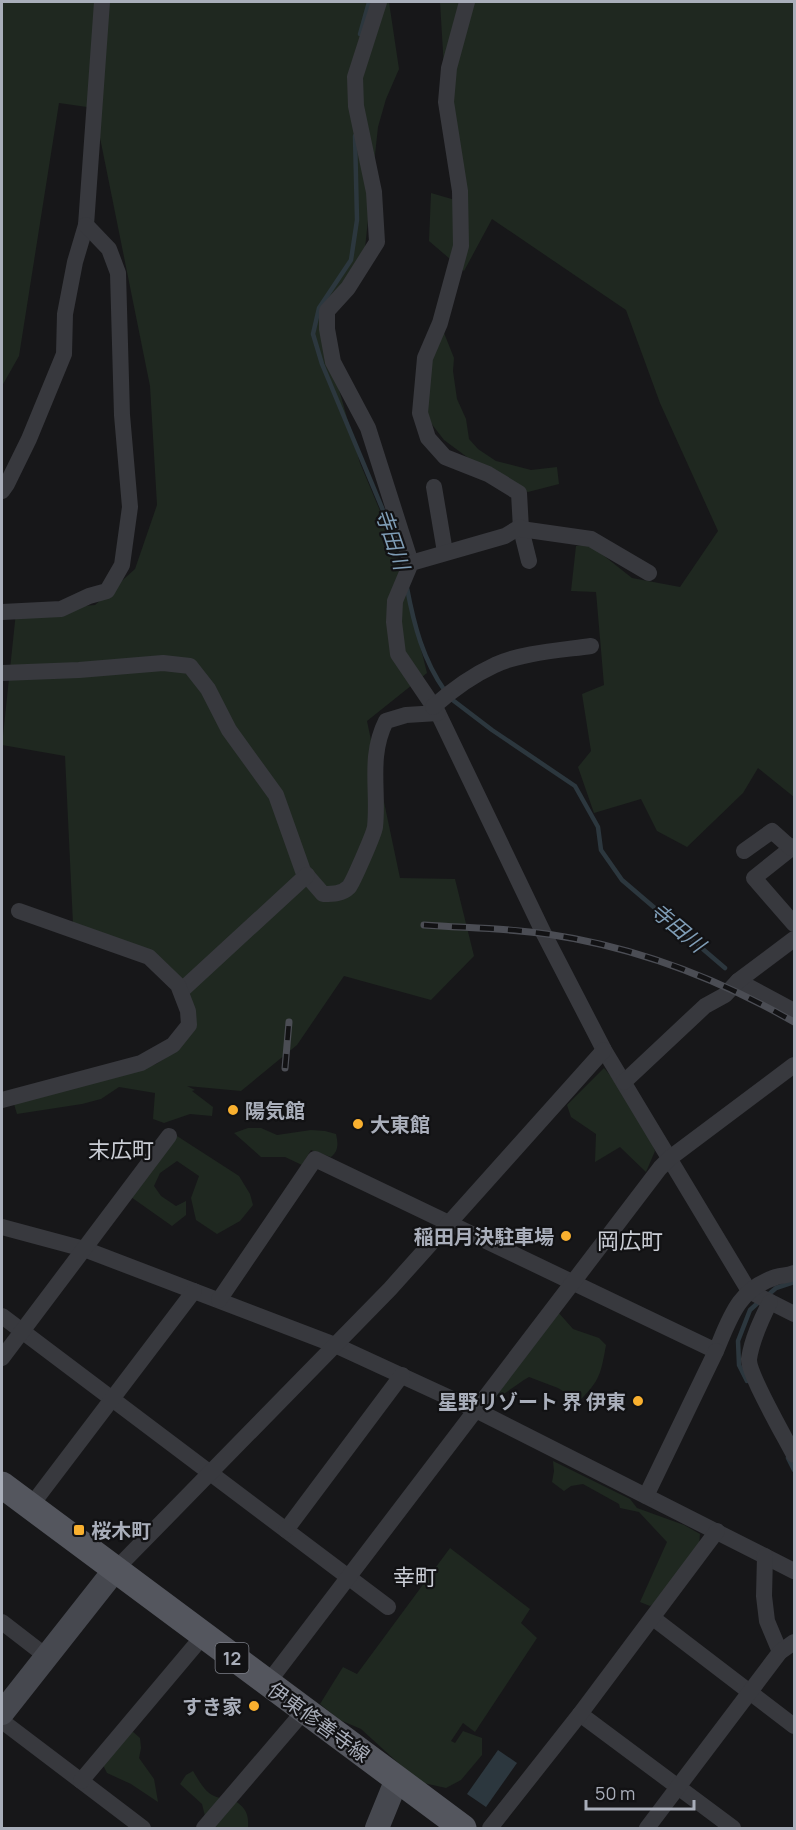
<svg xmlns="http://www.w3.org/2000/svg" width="796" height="1830" viewBox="0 0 796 1830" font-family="Manrope,'Noto Sans JP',sans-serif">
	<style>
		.green { fill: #1f2820 }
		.water { fill: #2c373e }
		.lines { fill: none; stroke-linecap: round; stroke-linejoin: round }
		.stream { stroke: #2c373e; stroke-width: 4.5 }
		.street { stroke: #38393e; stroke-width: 16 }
		.secondary { stroke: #46484f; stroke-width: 24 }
		.primary { stroke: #54565e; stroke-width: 27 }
		.rail-casing { stroke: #4b4d54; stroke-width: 7 }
		.rail { stroke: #121214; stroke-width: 4.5; stroke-dasharray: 14; stroke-linecap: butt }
		.poi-dot { fill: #f9b02f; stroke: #121214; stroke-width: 2 }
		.labels { text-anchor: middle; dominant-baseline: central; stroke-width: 4.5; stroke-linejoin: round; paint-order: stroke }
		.shield { fill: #121214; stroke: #7c7f88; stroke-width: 1.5 }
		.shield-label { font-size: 18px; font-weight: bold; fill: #a9aeba }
		.poi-label { font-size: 20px; font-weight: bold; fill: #a9aeba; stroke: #121214; text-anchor: start }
		.street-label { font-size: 20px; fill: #a9aeba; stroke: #121214 }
		.water-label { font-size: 21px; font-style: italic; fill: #7f9db6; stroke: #121214 }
		.quarter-label { font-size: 22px; fill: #cacdd5; stroke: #121214 }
	</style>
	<rect width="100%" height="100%" fill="#171719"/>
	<g class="green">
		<path d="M2 2H389L399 69 386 99 378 127 365 248 321 327 360 463 396 549 427 673 367 721 400 878 455 879 474 956 431 1000 344 976 297 1045 241 1091 187 1086 195 1090 192 1091 213 1107 212 1116 190 1114 164 1123 153 1119 155 1093 119 1087 101 1099 82 1104 17 1114 14 1104 156 1064 167 1057 188 1011 165 972 73 924 65 756 2 745 16 612 95 605 135 569 157 505 150 386 94 108 59 103 19 356 2 386Z"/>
		<path d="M440 2H794V797L758 768 743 793 687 847 657 831 641 799 594 813 578 767 591 751 582 694 604 685 596 592 571 591 576 546 589 544 632 578 680 587 718 531 660 403 626 310 492 219 464 271 429 241 431 193 462 202 446 102Z"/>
		<path d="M440 323 454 358 453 371 457 399 466 419 469 439 478 449 496 461 531 470 557 467 559 484 528 492 494 477 444 440 424 414 428 347Z"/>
		<path d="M604 1068C625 1092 643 1121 655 1151L646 1172 620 1147 595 1162 596 1134 571 1117 567 1105Z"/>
		<path d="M248 1128H261L277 1135 311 1130 325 1131 336 1134C338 1143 339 1151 331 1157L311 1150 302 1165 285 1157H261L234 1133Z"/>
		<path d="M177 1136 239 1176 250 1194 253 1205 240 1221 217 1234 196 1220 191 1198 199 1176 177 1161 160 1173 154 1186 161 1196 176 1206 186 1201V1215L172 1226 131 1197Z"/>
		<path d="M558 1312 573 1329 599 1338 606 1345C601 1373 600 1381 579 1401L558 1388 529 1377C516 1384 507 1394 493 1399Z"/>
		<path d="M553 1461 630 1499 637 1508 684 1525 700 1534 699 1546 662 1598 650 1606 640 1602 667 1542 639 1512 620 1508 619 1504 583 1484 571 1486 564 1491 552 1482 554 1471Z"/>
		<path d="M450 1548 530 1609 521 1623 537 1638 475 1732 463 1723 451 1741 455 1743 463 1731 482 1738V1755L461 1780 446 1788 419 1782 361 1729 340 1720 320 1704 343 1667 357 1674Z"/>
		<path d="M132 1731 140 1738 141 1748 139 1758 154 1779 158 1802 131 1784 107 1773 103 1765Z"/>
		<path d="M193 1771C204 1789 209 1800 233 1799 245 1808 249 1812 248 1828H208L202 1804 180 1784 186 1775Z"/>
	</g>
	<path class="water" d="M498 1750 517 1763 486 1807 467 1794Z"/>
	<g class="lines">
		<g class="stream">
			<path d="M360 34 369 2"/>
			<path d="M355 136 357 220 351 260 319 308 313 334 322 364 395 539"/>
			<path d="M407 588C414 625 423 660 445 691"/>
			<path d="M450 698 492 730 575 786 598 827 601 850 622 880 725 968"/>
			<path d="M768 1295 776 1288 794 1282"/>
			<path d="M747 1381 739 1365 738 1341 750 1310 761 1300"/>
			<path d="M788 1458 794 1470"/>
		</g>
		<g class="street">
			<path d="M379 2 355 77 356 106 374 192 377 242 348 288 327 311V329L333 362 368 428 411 563"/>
			<path d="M467 2 449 68 446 102 460 191 461 246 440 323 425 358 420 413 428 438 445 457 488 474 519 493 521 529 529 561"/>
			<path d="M434 487 445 552"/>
			<path d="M2 491 7 484 29 439 64 354 65 314 75 262 86 225 102 2"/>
			<path d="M649 573 591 539 521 529 520 527 505 536 411 563 395 601 394 622 398 654 438 713 544 934 604 1050 749 1291 794 1314"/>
			<path d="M2 612 61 609 89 596 107 591 122 565 130 507 122 415 118 273 109 249 86 225"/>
			<path d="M2 673 79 670 163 663 190 666 208 689 229 730 276 795 303 871 323 894C333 894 342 894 349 887 353 882 374 834 375 827 379 790 368 757 386 721L406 715 438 713"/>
			<path d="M433 707C452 690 471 676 495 665 519 653 563 650 591 646"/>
			<path d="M794 846 754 878 794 924"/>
			<path d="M744 851 772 831 791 848"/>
			<path d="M738 981 794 1011"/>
			<path d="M181 991 307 875"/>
			<path d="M624 1082 705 1006 725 995 738 981 794 939"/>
			<path d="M2 1100 141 1063 173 1045 189 1025 188 1011 178 985 149 957 19 911"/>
			<path d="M2 1227 84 1249 335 1345 476 1410 794 1571"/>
			<path d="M219 1300 315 1159 716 1351C730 1318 738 1289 776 1277 783 1275 788 1276 794 1273"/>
			<path d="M770 1302C761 1320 752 1339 749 1359 748 1374 786 1439 794 1455"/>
			<path d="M2 1316 388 1607"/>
			<path d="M2 1358 169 1136"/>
			<path d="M646 1496 716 1351"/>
			<path d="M30 1507 194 1291"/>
			<path d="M286 1530 402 1375"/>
			<path d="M765 1556 764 1596 767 1621 780 1652"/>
			<path d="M114 1571 390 1289 604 1050"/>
			<path d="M653 1618 794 1726"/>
			<path d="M2 1622 46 1656"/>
			<path d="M267 1684 660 1168 670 1158 794 1065"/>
			<path d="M580 1714 733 1828"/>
			<path d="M2 1721 143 1828"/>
			<path d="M81 1781 203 1636"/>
			<path d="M204 1828 304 1711"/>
			<path d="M490 1828 580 1714 717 1531"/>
			<path d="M647 1828 780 1652 794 1642"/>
		</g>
		<g class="secondary">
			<path d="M2 1713 114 1571"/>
			<path d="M377 1828 397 1779"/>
		</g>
		<path class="primary" d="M2 1485 463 1828"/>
		<defs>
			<g id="rail">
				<path d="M424 925C465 928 507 928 547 934 636 947 717 978 794 1022"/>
				<path d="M285 1068 289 1022"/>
			</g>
		</defs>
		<use href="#rail" class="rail-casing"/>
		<use href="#rail" class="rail"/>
	</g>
	<g class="poi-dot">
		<circle cx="233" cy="1110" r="6"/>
		<circle cx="358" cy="1124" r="6"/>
		<circle cx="566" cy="1236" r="6"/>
		<circle cx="638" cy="1401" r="6"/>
		<rect x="73" y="1524" width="12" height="12" rx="3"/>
		<circle cx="254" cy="1706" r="6"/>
	</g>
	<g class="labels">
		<rect class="shield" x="215.5" y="1643" width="33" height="30" rx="4.5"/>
		<g class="shield-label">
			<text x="232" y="1658">12</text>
		</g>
		<g class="poi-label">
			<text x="245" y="1110">陽気館</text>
			<text x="370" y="1124">大東館</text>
			<text x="554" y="1236" text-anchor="end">稲田月決駐車場</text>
			<text x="626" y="1401" text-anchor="end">星野リゾート 界 伊東</text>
			<text x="91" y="1530">桜木町</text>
			<text x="242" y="1706" text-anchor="end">すき家</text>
		</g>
		<g class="street-label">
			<text transform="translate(319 1722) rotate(36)">伊東修善寺線</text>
		</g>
		<g class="water-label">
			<text transform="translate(393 539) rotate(71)">寺田川</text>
			<text transform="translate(678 927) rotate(40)">寺田川</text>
		</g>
		<g class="quarter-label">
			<text x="121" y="1150">末広町</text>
			<text x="630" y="1241">岡広町</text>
			<text x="415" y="1577">幸町</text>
		</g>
	</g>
	<rect width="796" height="1830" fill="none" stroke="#a9aeba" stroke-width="6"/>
	<path d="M586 1800v9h108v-9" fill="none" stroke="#a9aeba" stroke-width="3"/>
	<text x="595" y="1800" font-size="18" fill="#a9aeba" stroke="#121214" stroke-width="4.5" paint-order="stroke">50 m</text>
</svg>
